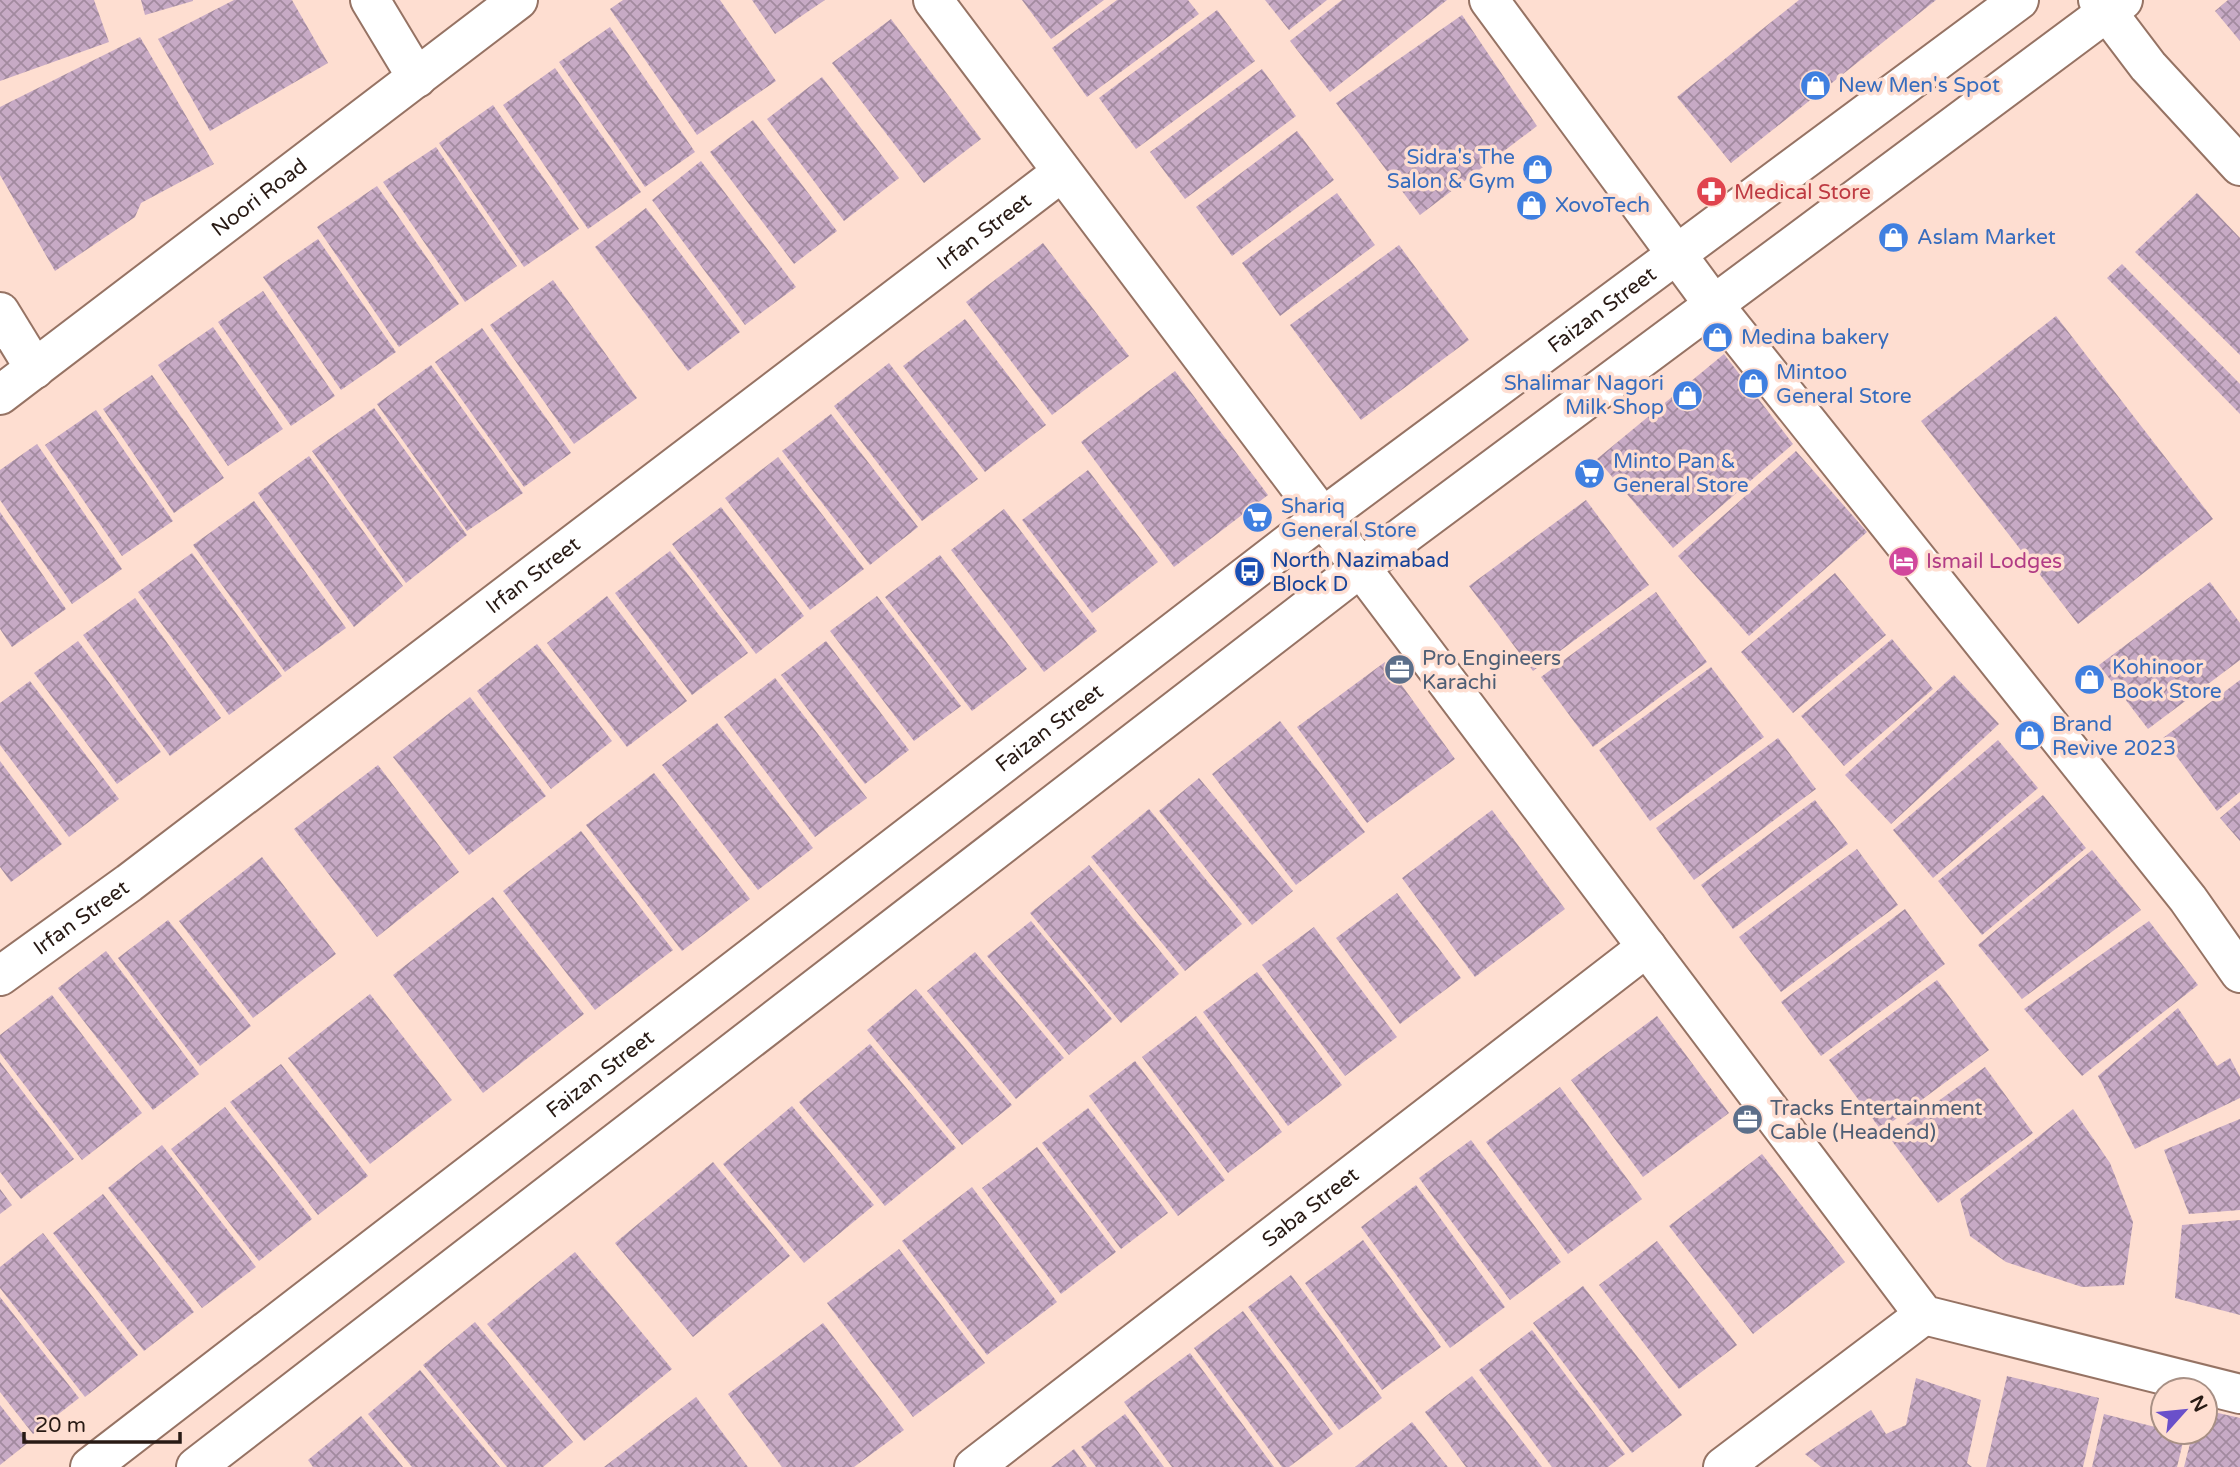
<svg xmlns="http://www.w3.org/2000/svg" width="2240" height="1467" viewBox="0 0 2240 1467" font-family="'Varela Round',sans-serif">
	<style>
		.building { fill: url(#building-cross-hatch) }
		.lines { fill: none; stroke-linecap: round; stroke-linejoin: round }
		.street-casing { stroke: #967364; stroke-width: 42 }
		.secondary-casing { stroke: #967364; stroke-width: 42 }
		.street { stroke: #fff; stroke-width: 38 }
		.secondary { stroke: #fff; stroke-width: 38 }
		.labels { text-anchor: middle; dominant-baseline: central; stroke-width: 7; stroke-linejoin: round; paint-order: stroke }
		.shop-label { font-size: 21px; fill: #366cbe; stroke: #feded1; text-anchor: start }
		.health-label { font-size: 21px; fill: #be3a42; stroke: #feded1; text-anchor: start }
		.street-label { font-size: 21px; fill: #281a14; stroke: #feded1 }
		.transit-label { font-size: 21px; fill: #164399; stroke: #feded1; text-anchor: start }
		.hotel-label { font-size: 21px; fill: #b23c85; stroke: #feded1; text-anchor: start }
		.service-label { font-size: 21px; fill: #4e5e75; stroke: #feded1; text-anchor: start }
	</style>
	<defs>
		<pattern id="building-cross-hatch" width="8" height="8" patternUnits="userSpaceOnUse" patternTransform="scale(1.75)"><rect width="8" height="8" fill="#c7aac5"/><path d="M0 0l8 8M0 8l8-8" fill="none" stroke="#a28a9f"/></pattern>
	</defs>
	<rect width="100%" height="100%" fill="#feded1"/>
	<g class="building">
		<path d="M0 0H94L109 42 0 81Z"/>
		<path d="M141 0H193V1L145 15Z"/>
		<path d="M234 0H292L328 63 210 131 158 39Z"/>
		<path d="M623 0H720L776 81 697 135 610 9Z"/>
		<path d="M752 0H825L775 34Z"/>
		<path d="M1022 0H1104L1051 39Z"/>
		<path d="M1117 0H1188L1199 14 1087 97 1052 48Z"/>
		<path d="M1265 0H1327L1289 30Z"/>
		<path d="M1342 0H1447L1330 92 1290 41Z"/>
		<path d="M1799 0H1936L1731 163 1677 97Z"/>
		<path d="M2228 0H2240V41L2215 11Z"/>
		<path d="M1217 10 1255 61 1136 149 1099 98Z"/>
		<path d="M1462 15 1537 126 1420 215 1336 103Z"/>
		<path d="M891 19 981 139 924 183 832 63Z"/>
		<path d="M610 27 695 152 645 187 559 62Z"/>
		<path d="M140 37 214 164 141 203 135 217 55 271 0 175V107Z"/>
		<path d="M555 68 641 192 588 229 503 105Z"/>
		<path d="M1262 69 1296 116 1185 199 1150 152Z"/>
		<path d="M822 77 899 178 844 221 767 119Z"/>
		<path d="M493 105 579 229 524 267 439 143Z"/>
		<path d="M753 120 837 231 794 264 710 152Z"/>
		<path d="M1297 131 1334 180 1232 256 1196 207Z"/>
		<path d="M436 147 517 266 465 302 383 182Z"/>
		<path d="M701 161 796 287 745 325 652 200Z"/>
		<path d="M377 186 459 304 399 347 317 227Z"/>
		<path d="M1337 193 1375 245 1280 316 1242 263Z"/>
		<path d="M2197 193 2240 238V355L2135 252Z"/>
		<path d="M646 208 740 332 688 371 595 247Z"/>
		<path d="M318 239 396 352 341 390 263 277Z"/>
		<path d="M1043 243 1129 356 1052 415 966 302Z"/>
		<path d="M1399 245 1469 340 1361 420 1290 325Z"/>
		<path d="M2122 264 2240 384V414L2107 278Z"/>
		<path d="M553 280 637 398 574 444 490 325Z"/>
		<path d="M263 291 335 396 291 426 218 322Z"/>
		<path d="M2056 316 2213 519 2078 624 1921 421Z"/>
		<path d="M965 319 1046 425 985 472 903 366Z"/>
		<path d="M213 327 283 429 228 466 158 365Z"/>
		<path d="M482 328 571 453 524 487 435 362Z"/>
		<path d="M1724 354 1793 444 1673 548 1597 459Z"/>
		<path d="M889 363 978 479 922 521 834 406Z"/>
		<path d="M431 365 523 493 467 531 377 404Z"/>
		<path d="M1175 371 1268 495 1174 567 1081 442Z"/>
		<path d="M152 375 224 478 174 513 103 409Z"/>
		<path d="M374 408 467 535 406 583 312 451Z"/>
		<path d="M96 410 173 521 122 556 45 445Z"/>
		<path d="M831 414 918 527 870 565 782 451Z"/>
		<path d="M37 444 122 569 72 604 0 500V470Z"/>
		<path d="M1796 451 1867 532 1749 636 1678 556Z"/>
		<path d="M309 456 403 586 354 627 258 493Z"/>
		<path d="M778 457 864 569 810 610 725 498Z"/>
		<path d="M1088 470 1158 562 1092 613 1022 520Z"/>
		<path d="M1586 500 1649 585 1533 671 1469 586Z"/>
		<path d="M254 501 346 628 285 672 193 545Z"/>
		<path d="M721 507 804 616 756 654 672 544Z"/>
		<path d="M1004 509 1097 631 1044 672 951 550Z"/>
		<path d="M0 512 66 609 12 647 0 629Z"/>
		<path d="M670 551 748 653 692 695 615 593Z"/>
		<path d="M192 553 282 676 229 715 138 592Z"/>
		<path d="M940 555 1027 669 972 711 885 597Z"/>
		<path d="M1835 573 1886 635 1793 713 1741 652Z"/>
		<path d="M2210 582 2240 623V660L2148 729 2099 665Z"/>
		<path d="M1656 592 1707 662 1593 747 1541 677Z"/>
		<path d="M607 596 687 701 627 747 547 643Z"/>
		<path d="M877 596 961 706 914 741 830 631Z"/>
		<path d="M135 598 221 718 170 756 83 635Z"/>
		<path d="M1892 639 1933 689 1844 766 1801 716Z"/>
		<path d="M78 641 161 752 117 784 34 673Z"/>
		<path d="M826 641 909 750 865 784 781 675Z"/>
		<path d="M537 644 612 741 551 789 477 691Z"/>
		<path d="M1385 662 1455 759 1367 823 1297 727Z"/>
		<path d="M1711 667 1764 737 1650 821 1599 750Z"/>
		<path d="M1954 675 1999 724 1891 824 1845 775Z"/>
		<path d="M775 678 867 798 815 837 724 717Z"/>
		<path d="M2240 680V792L2217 811 2163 738Z"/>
		<path d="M30 681 119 799 69 837 0 745V703Z"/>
		<path d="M470 697 546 796 469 855 393 757Z"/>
		<path d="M1280 721 1365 832 1296 885 1212 774Z"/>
		<path d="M717 723 813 848 758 890 662 765Z"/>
		<path d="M1778 738 1816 789 1694 880 1656 828Z"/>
		<path d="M1998 740 2038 788 1933 878 1893 830Z"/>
		<path d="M0 761 62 844 11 882 0 867Z"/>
		<path d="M378 765 459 872 377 937 294 829Z"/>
		<path d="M654 773 750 899 682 951 586 825Z"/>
		<path d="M1199 778 1293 891 1252 925 1159 811Z"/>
		<path d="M2043 795 2086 848 1982 935 1938 881Z"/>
		<path d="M1815 800 1848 844 1733 929 1701 885Z"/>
		<path d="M2240 801V841L2220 818Z"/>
		<path d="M1149 809 1242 924 1185 971 1091 857Z"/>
		<path d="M1492 810 1565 909 1475 977 1402 878Z"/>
		<path d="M581 831 673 950 595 1010 503 891Z"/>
		<path d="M1857 849 1898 905 1781 992 1739 937Z"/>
		<path d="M2092 850 2141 910 2022 999 1978 945Z"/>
		<path d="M262 857 336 954 253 1018 179 921Z"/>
		<path d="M1089 865 1179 974 1121 1023 1030 913Z"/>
		<path d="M1397 893 1461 978 1400 1024 1336 938Z"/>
		<path d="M493 897 584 1014 483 1093 393 975Z"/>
		<path d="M1905 909 1945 964 1821 1056 1781 1002Z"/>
		<path d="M168 920 251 1026 200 1066 118 958Z"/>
		<path d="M1031 921 1112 1019 1069 1055 987 956Z"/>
		<path d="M2149 921 2198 985 2082 1076 2024 1009Z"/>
		<path d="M1314 927 1397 1037 1345 1076 1262 965Z"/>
		<path d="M106 951 199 1074 153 1110 58 988Z"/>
		<path d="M975 952 1064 1058 1016 1099 927 991Z"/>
		<path d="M1257 972 1342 1085 1288 1126 1203 1012Z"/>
		<path d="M1937 980 1989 1050 1881 1130 1829 1060Z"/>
		<path d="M916 989 1012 1105 962 1145 867 1030Z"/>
		<path d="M370 994 452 1100 370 1164 288 1058Z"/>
		<path d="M52 995 142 1113 82 1160 0 1053V1035Z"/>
		<path d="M2178 1008 2217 1066 2230 1058 2240 1077V1098L2135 1149 2098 1076Z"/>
		<path d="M1196 1016 1282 1132 1228 1173 1142 1057Z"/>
		<path d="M1657 1016 1729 1113 1643 1177 1571 1080Z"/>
		<path d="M870 1044 956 1148 885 1206 799 1102Z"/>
		<path d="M1135 1061 1225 1180 1178 1216 1089 1096Z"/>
		<path d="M0 1062 74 1159 21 1199 0 1172Z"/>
		<path d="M281 1064 368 1176 318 1215 230 1102Z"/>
		<path d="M1985 1067 2033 1133 1938 1203 1889 1137Z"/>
		<path d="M1560 1087 1642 1199 1568 1254 1486 1142Z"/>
		<path d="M792 1106 874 1205 804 1263 723 1164Z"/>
		<path d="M225 1107 312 1219 259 1261 171 1149Z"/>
		<path d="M1088 1108 1168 1213 1121 1249 1042 1143Z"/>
		<path d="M2073 1109 2110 1163 2133 1222 2124 1285 2082 1287 2006 1262 1970 1236 1960 1199Z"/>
		<path d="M2240 1119V1210L2189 1214 2164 1150Z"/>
		<path d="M1471 1140 1561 1262 1510 1300 1419 1178Z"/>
		<path d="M162 1145 256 1267 202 1308 108 1188Z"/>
		<path d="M1037 1147 1116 1252 1061 1294 982 1188Z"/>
		<path d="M1762 1154 1845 1262 1753 1334 1669 1226Z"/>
		<path d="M713 1162 790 1256 693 1337 615 1243Z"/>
		<path d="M1416 1185 1505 1307 1450 1348 1361 1227Z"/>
		<path d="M972 1187 1057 1302 987 1355 902 1241Z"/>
		<path d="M0 1189 12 1205 0 1214Z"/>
		<path d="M103 1194 194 1312 144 1351 53 1233Z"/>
		<path d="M2240 1220V1315L2175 1298 2182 1225Z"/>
		<path d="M43 1233 138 1355 85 1397 0 1288V1267Z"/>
		<path d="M1363 1240 1441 1347 1382 1390 1305 1283Z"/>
		<path d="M1657 1241 1737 1345 1679 1389 1599 1285Z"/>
		<path d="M899 1249 985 1363 913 1417 827 1303Z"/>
		<path d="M575 1252 672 1369 584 1441 487 1324Z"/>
		<path d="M1291 1275 1382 1398 1339 1430 1248 1307Z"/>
		<path d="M1583 1286 1682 1415 1632 1453 1533 1323Z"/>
		<path d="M0 1297 79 1398 33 1434 0 1392Z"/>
		<path d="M1243 1311 1333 1434 1289 1467H1282L1194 1348Z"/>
		<path d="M475 1322 573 1442 543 1467H507L423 1365Z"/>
		<path d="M823 1323 904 1430 854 1467H782L728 1394Z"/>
		<path d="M1532 1330 1625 1454 1608 1467H1552L1479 1370Z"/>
		<path d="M1190 1353 1274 1467H1172L1124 1402Z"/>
		<path d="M420 1370 500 1467H412L368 1414Z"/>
		<path d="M1472 1376 1542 1467H1466L1425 1412Z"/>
		<path d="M2007 1376 2099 1398 2083 1467H1986Z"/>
		<path d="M1916 1378 1981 1400 1967 1463 1972 1467H1821L1805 1454 1871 1410 1886 1434 1906 1425Z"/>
		<path d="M696 1397 748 1467H604Z"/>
		<path d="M0 1405 29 1442 0 1465Z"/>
		<path d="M2205 1410 2240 1418V1467H2184L2193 1432H2205Z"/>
		<path d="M1125 1414 1164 1467H1096L1081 1447Z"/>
		<path d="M2104 1414 2163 1429V1432L2185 1434 2177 1467H2092Z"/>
		<path d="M361 1416 403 1467H313L308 1460Z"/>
		<path d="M1412 1422 1448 1467H1355Z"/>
		<path d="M1074 1449 1087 1467H1051Z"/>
	</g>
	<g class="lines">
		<defs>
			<g id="street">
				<path d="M370 0 417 78"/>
				<path d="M933 0 1924 1315 2240 1394"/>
				<path d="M1489 0 1714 305 2188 899 2240 973"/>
				<path d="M2098 0 2148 66 2240 166"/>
				<path d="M0 312 35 369"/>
				<path id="s1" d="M0 395 518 0"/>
				<path id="s2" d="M0 976 129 883 1062 172"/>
				<path id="s3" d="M974 1467 1647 947"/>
				<path d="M1723 1467 1924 1315"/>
			</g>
			<g id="secondary">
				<path id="s4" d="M90 1467 1323 517 2019 0"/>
				<path d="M196 1467 1360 568 2123 0"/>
			</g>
		</defs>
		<use href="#street" class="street-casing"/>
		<use href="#secondary" class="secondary-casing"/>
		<use href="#street" class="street"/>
		<use href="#secondary" class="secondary"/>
	</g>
	<defs>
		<symbol id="shop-disc" viewBox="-11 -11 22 22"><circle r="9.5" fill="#3f7fe0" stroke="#feded1"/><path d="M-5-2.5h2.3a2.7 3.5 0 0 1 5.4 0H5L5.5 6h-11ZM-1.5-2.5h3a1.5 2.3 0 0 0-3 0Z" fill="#fff"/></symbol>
		<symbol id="pharmacy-disc" viewBox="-11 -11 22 22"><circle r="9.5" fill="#e0444e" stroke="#feded1"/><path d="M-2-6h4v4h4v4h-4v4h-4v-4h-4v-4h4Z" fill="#fff"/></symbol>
		<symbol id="supermarket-disc" viewBox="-11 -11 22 22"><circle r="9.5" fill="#3f7fe0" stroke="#feded1"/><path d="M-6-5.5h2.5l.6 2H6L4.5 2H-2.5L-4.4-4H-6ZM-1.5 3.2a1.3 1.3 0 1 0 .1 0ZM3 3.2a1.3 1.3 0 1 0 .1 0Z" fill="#fff"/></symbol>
		<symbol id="hotel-disc" viewBox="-11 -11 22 22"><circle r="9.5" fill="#d1479c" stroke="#feded1"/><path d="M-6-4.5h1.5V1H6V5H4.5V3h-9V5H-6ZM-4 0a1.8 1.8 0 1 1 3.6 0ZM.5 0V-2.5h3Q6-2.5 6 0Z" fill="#fff"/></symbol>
		<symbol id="bus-disc" viewBox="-11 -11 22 22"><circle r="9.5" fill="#1a4fb4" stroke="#feded1"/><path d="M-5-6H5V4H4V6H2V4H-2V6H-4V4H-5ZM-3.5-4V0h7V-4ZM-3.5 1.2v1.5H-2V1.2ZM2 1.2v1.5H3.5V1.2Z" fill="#fff"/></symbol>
		<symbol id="office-disc" viewBox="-11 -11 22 22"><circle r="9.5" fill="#5c6f8a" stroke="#feded1"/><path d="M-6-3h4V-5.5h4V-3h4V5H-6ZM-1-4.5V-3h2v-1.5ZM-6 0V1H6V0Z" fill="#fff"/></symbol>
	</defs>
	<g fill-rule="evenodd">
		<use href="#shop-disc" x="1798" y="68" width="35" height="35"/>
		<use href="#shop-disc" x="1520" y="152" width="35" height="35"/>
		<use href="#pharmacy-disc" x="1694" y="174" width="35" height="35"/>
		<use href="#shop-disc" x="1514" y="188" width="35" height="35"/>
		<use href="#shop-disc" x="1876" y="220" width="35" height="35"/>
		<use href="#shop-disc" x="1700" y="320" width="35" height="35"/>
		<use href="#shop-disc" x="1736" y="366" width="35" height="35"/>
		<use href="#shop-disc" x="1670" y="378" width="35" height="35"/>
		<use href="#supermarket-disc" x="1572" y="456" width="35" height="35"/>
		<use href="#supermarket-disc" x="1240" y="500" width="35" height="35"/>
		<use href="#hotel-disc" x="1886" y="544" width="35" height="35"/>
		<use href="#bus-disc" x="1232" y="554" width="35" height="35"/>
		<use href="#office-disc" x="1382" y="652" width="35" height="35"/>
		<use href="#shop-disc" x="2072" y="662" width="35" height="35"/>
		<use href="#shop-disc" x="2012" y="718" width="35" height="35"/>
		<use href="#office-disc" x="1730" y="1102" width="35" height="35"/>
	</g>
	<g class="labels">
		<g class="shop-label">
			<text x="1838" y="85">New Men's Spot</text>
			<text x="1515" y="157" text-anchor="end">Sidra's The<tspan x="1515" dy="24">Salon &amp; Gym</tspan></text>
			<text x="1555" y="205">XovoTech</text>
			<text x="1917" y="237">Aslam Market</text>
			<text x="1741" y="337">Medina bakery</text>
			<text x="1776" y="372">Mintoo<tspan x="1776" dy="24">General Store</tspan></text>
			<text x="1664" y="383" text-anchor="end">Shalimar Nagori<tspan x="1664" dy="24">Milk Shop</tspan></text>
			<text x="1613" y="461">Minto Pan &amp;<tspan x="1613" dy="24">General Store</tspan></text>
			<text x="1281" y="506">Shariq<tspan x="1281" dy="24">General Store</tspan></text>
			<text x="2112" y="667">Kohinoor<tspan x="2112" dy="24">Book Store</tspan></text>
			<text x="2052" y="724">Brand<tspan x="2052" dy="24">Revive 2023</tspan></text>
		</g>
		<g class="health-label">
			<text x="1734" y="192">Medical Store</text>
		</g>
		<g class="street-label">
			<text stroke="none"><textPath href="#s1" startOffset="326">Noori Road</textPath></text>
			<text stroke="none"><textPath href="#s2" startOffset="1234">Irfan Street</textPath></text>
			<text stroke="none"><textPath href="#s4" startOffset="1904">Faizan Street</textPath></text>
			<text stroke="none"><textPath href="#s2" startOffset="667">Irfan Street</textPath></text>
			<text stroke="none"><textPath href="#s4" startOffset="1211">Faizan Street</textPath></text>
			<text stroke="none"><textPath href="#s2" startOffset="100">Irfan Street</textPath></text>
			<text stroke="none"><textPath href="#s4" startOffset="644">Faizan Street</textPath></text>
			<text stroke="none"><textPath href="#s3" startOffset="425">Saba Street</textPath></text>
		</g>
		<g class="transit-label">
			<text x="1272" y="560">North Nazimabad<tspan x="1272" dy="24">Block D</tspan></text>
		</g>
		<g class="hotel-label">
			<text x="1926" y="561">Ismail Lodges</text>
		</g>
		<g class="service-label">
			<text x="1422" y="658">Pro Engineers<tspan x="1422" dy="24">Karachi</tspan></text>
			<text x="1770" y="1108">Tracks Entertainment<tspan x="1770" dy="24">Cable (Headend)</tspan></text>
		</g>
	</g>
	<g transform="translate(2184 1411) rotate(63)"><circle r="33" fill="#feded1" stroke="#a89085" stroke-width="2"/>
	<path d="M0-5L12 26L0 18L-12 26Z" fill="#6a50ca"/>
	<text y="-10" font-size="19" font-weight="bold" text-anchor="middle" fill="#281a14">N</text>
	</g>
	<path d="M24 1432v10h156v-10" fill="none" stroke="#281a14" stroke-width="3.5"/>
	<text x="35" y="1432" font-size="21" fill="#281a14" stroke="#feded1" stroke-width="5" paint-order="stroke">20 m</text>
</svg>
